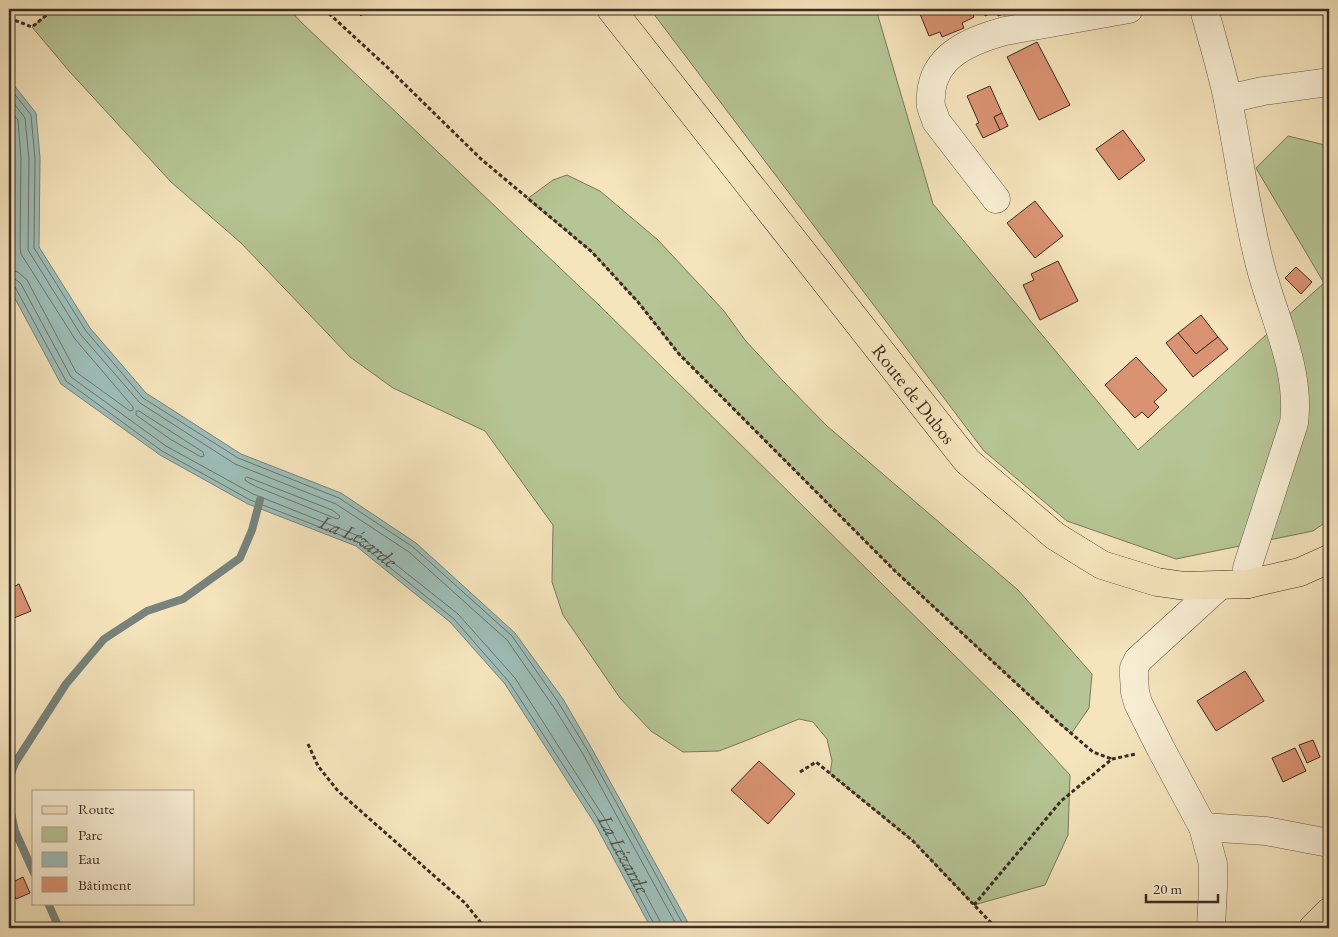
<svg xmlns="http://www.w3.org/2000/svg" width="1338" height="937" viewBox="0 0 1338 937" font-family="'EB Garamond',serif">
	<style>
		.green { fill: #b6c595; stroke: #7a785c }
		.water { fill: #9dbdb7; stroke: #77837c }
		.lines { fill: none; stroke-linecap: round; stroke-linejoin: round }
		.shore { stroke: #6d746e; stroke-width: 1 }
		.stream { stroke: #77837c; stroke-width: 8 }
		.building { fill: #da9372; stroke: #3d2b24 }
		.minor-casing { stroke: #6b594a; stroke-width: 29 }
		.major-casing { stroke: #3d2b24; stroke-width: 29 }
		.highway-casing { stroke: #3d2b24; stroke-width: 29 }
		.path { stroke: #3d2b24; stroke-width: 3; stroke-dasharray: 4 2.5; stroke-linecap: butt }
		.minor { stroke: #f8edd3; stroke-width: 28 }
		.major { stroke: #f5e4bc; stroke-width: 28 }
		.highway { stroke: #f5e4bc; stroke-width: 28 }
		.labels { text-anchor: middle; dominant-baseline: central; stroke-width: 4.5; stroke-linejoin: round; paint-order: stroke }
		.street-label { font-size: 19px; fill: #3d2b24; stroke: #f8edd3 }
		.water-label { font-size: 20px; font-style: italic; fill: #555049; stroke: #f8edd3 }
	</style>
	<rect width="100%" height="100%" fill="#f5e4bc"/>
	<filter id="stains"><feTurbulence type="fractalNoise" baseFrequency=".004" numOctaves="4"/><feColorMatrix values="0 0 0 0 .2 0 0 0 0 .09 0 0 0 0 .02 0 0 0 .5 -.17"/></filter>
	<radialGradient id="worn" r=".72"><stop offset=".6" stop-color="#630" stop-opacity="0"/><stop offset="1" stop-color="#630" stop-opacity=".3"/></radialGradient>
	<g class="green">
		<path d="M54 9H289L302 23 599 305 1015 715 1070 775 1068 835 1045 885 974 905 913 841 830 774 832 761 827 739 813 722 799 719 750 739 719 751 683 752 651 731 620 698 563 615 552 582 553 525 485 431 393 388 350 357 241 243 171 182 69 71 32 27Z"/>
		<path d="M650 9H876L933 204 1138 450 1324 283 1256 168 1288 136 1329 146V520L1313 531 1176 559 1067 521 984 451Z"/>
		<path d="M567 175 600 191 658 240 724 311 745 340 782 380 827 426 1018 590 1092 674 1089 708 1071 734 895 571 679 354 638 302 592 252 527 199 553 180Z"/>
	</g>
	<path class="water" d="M9 79 36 113 40 158 39 247 90 328 146 393 241 454 341 493 416 543 515 633 563 699 592 749 691 928H651L595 824 505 684 450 622 356 546 248 504 160 455 61 384 12 293 9 282Z"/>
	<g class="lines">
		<g class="shore">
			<path d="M9 87 31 115 35 159 34 248 86 331 143 398 238 458 339 498 413 547 512 636 558 702 588 751 685 928"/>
			<path d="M9 97 25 118 29 159 28 250 81 335 140 403 235 464 336 504 409 552 507 640 553 706 583 754 678 928"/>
			<path d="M9 109 18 120 21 159 20 246 21 254 75 339 133 407V410L130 411 76 372 27 280 18 272 9 270"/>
			<path id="s1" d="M9 278 15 279 21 284 71 377 166 446 253 494 361 537 458 614 515 678 605 819 660 921 661 928"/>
			<path d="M9 284 13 285 15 287 66 381 162 451 250 500 358 542 454 619 509 682 600 822 654 924 655 928"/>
			<path d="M137 411H139L203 452 204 456 201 457 170 439 136 415V413Z"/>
			<path d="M247 477 332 510 339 515 340 517 337 519 257 487 246 481 245 479Z"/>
		</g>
		<g class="stream">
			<path d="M9 779 15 763 66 684 104 639 147 611 183 599 240 558 252 530 260 500"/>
			<path d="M9 804 15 831 34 873"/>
			<path d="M48 903 59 928"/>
		</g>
	</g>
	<g class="building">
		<path d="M355 9H369L361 16Z"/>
		<path d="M918 9H971L974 17 962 23 964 28 942 37 940 32 929 36Z"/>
		<path d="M983 9H1017L998 16 997 11 985 16Z"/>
		<path d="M1037 42 1070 105 1039 120 1007 57Z"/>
		<path d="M990 86 1002 113 994 117 1000 130 983 138 976 124 979 123 967 96Z"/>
		<path d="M1002 113 1008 126 1000 130 994 117Z"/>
		<path d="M1123 130 1145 160 1119 180 1096 149Z"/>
		<path d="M1035 201 1063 236 1035 258 1007 223Z"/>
		<path d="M1058 261 1078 301 1040 320 1023 285 1034 280 1031 274Z"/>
		<path d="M1296 267 1312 282 1301 294 1285 278Z"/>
		<path d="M1201 315 1218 337 1196 354 1178 333Z"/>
		<path d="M1178 333 1196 354 1218 337 1228 349 1193 377 1166 343Z"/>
		<path d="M1136 357 1167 390 1154 402 1159 407 1148 418 1142 412 1135 418 1105 385Z"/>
		<path d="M19 584 31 611 9 620V589Z"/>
		<path d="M1245 671 1264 701 1216 731 1197 701Z"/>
		<path d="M1313 740 1320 757 1307 763 1299 745Z"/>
		<path d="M1295 748 1306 771 1283 782 1272 758Z"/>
		<path d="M759 761 795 794 768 824 731 790Z"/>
		<path d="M23 877 30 893 16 899 9 884Z"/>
	</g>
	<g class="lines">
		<defs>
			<g id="minor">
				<path d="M1204 9C1212 39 1222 70 1228 101 1239 155 1246 211 1260 265 1273 317 1301 369 1294 423L1247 568 1248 584"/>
				<path d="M1228 99 1263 91 1329 82"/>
				<path d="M996 199 936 121C935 116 932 111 931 106 930 103 931 98 931 95 933 55 972 40 1005 31L1129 9"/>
				<path d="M1203 827 1266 831 1329 843"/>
				<path d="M1211 928 1213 887V864L1203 827 1161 749 1138 703 1135 692 1134 676V668L1138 660 1219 586"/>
			</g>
			<g id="major">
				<path id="s2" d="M611 9 967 461 1055 536 1102 565 1157 582 1185 586 1248 584 1300 572 1329 559"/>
			</g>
			<path id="highway" d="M1313 928 1329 912"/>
		</defs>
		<use href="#minor" class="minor-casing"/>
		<use href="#major" class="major-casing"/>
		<use href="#highway" class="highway-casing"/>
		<g class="path">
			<path d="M324 9 386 66 481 159 592 252 638 302 679 354 895 571 1058 722 1093 752 1112 759"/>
			<path d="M9 18 32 27 54 9"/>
			<path d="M308 744 318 766 338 791 465 903 485 928"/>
			<path d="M800 772 816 762 913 841 996 928"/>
			<path d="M974 905 1061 801 1112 759 1136 754"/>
		</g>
		<use href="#minor" class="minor"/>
		<use href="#major" class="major"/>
		<use href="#highway" class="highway"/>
	</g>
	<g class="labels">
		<g class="street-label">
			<text stroke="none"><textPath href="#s2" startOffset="490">Route de Dubos</textPath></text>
		</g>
		<g class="water-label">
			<text stroke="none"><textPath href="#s1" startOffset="452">La Lézarde</textPath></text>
			<text stroke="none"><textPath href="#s1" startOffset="869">La Lézarde</textPath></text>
		</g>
	</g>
	<rect width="1338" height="937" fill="none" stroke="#f5e4bc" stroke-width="30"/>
	<rect x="10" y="10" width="1318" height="917" fill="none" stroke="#3d2b24" stroke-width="2.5"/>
	<rect x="15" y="15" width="1308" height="907" fill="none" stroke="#3d2b24"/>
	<rect x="32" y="790" width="162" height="115" fill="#f8edd3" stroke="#ad9f8d"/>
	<rect x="42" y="806" width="25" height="8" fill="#f5e4bc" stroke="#ad9f8d"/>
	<text x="78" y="814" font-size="15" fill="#3d2b24">Route</text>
	<rect x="42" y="827" width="25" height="15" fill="#b6c595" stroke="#ad9f8d"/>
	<text x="78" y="840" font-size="15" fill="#3d2b24">Parc</text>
	<rect x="42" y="852" width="25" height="15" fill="#9dbdb7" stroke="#ad9f8d"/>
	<text x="78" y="864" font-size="15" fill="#3d2b24">Eau</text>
	<rect x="42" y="877" width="25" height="15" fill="#da9372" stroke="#ad9f8d"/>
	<text x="78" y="890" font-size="15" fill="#3d2b24">Bâtiment</text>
	<path d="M1146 894v8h72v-8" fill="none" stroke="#3d2b24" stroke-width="2.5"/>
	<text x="1153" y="894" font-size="15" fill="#3d2b24" stroke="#f8edd3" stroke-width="4" paint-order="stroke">20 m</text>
	<rect width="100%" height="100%" filter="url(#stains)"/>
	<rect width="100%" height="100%" fill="url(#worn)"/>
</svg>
